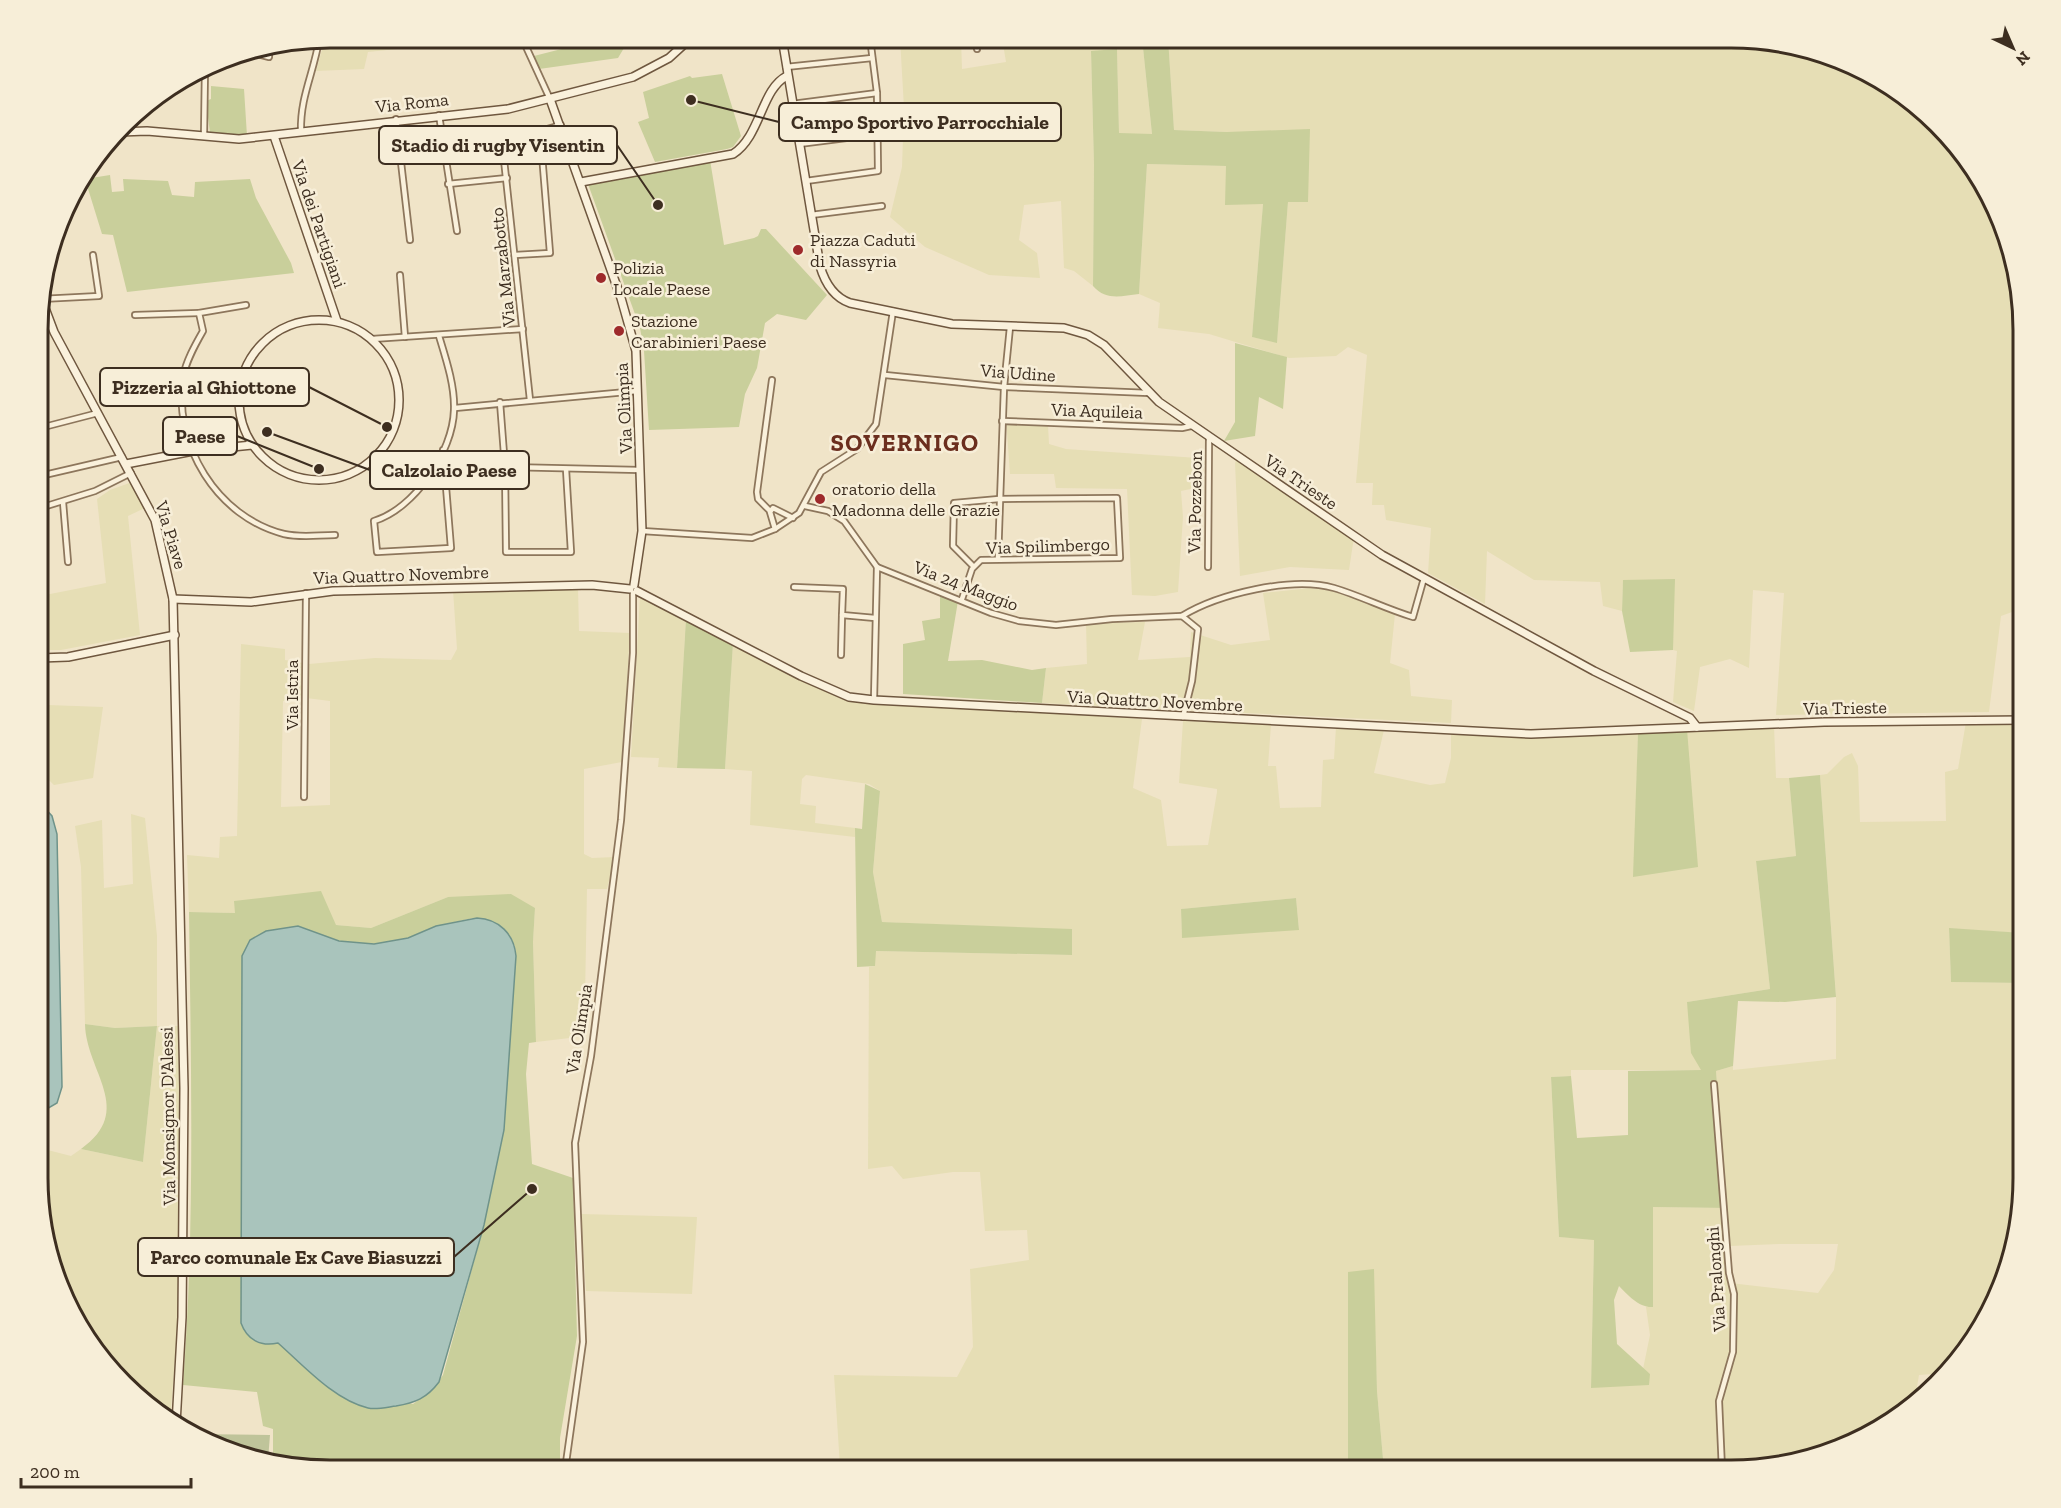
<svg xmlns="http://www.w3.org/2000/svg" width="2061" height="1508" viewBox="0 0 2061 1508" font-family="'Zilla Slab',serif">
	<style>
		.farmland { fill: #e6deb5; fill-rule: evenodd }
		.green { fill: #c9cf9b; fill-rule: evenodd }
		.cemetery { fill: #bfc49a }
		.water { fill: #a9c4bc; stroke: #6f938a; stroke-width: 1.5 }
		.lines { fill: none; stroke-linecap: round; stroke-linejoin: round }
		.street-casing { stroke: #8d765c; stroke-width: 8 }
		.secondary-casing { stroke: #6f573f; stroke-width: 10 }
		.street { stroke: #faf1dc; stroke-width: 4.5 }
		.secondary { stroke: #faf1dc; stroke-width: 7 }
		.poi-dot { fill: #9e2a2b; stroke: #f7eed8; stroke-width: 2 }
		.labels { text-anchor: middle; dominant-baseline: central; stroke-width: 5; stroke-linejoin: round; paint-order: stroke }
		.street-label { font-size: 18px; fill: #3d2e20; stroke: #f7eed8 }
		.poi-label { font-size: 18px; fill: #3d2e20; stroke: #f7eed8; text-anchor: start }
		.district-label { font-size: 24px; font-weight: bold; letter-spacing: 1.5px; fill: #6b2e1e; stroke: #f7eed8 }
		.rim { fill: none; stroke: #3d2e20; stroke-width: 3 }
		.leader { fill: none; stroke: #3d2e20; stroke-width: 2 }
		.callout-dot { fill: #3d2e20; stroke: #f7eed8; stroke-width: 2 }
		.callout { fill: #f7eed8; stroke: #3d2e20; stroke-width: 2 }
		.callout-label { font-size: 20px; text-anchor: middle; font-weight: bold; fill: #3d2e20 }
	</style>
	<rect width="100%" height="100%" fill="#f0e4c8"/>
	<g class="farmland">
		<path d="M446 38 445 44 368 52 364 69 316 71 325 39Z"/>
		<path d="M900 38H961L962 69 1006 62 1002 38H1142L1152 134H1119L1117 49 1091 52 1094 165 1093 286 1074 271 1064 268 1061 201 1024 205 1019 240 1037 253 1040 278 989 275 925 247 890 217 902 167 904 108Z"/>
		<path d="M1168 38H1191L1192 41 1234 38H1749L1842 60 1909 98 1993 201 2023 312V608L2001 616 1989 712 1776 715 1784 593 1753 590 1749 668 1730 659 1700 667 1694 711 1673 702 1677 651 1673 650 1623 580 1622 611 1603 606 1600 582 1534 580 1487 551 1485 604 1428 573 1431 528 1386 520 1384 505H1372L1373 483H1356L1367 355 1348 347 1336 356 1289 358 1209 334 1158 328 1160 303 1139 294 1147 164 1226 166 1263 204 1252 337 1277 342 1288 202 1308 201 1227 132 1174 130Z"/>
		<path d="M1006 418 1048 425 1049 444 1066 449 1198 458 1200 487 1181 491 1183 517 1178 592 1155 596 1132 595 1127 489 1056 488 1054 474H1010Z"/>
		<path d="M1237 459 1354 537 1349 570 1290 567 1240 576 1235 463Z"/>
		<path d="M135 481 149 506 128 516 140 635 61 650H40V596L106 583 97 499 110 490Z"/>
		<path d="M578 588 579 631 630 633 622 762 584 769V854L592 858 615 857 607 889H587L585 998 578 1037 536 1042 533 942 535 908 448 897 371 928 336 925 235 901V913L189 912 187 855 219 858 220 837 237 836 241 644 285 649V660L309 664 375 658 451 660 457 649 453 590ZM306 698 330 701V805L281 807 283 701Z"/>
		<path d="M1311 588 1335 591 1395 614 1390 663 1409 670 1411 696 1452 700 1451 723 1042 703 1046 668 1087 664 1086 623 1145 622 1138 660 1190 657 1191 632 1231 645 1270 640 1263 593Z"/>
		<path d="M640 597 686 619 677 768 658 767 659 758 631 757Z"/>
		<path d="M733 643 808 681 875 702 1142 719 1133 788 1161 800 1167 846 1208 845 1217 792V789L1179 783 1183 721 1271 724 1268 766H1276L1280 808 1321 807 1323 760 1334 759 1336 727 1384 730 1374 773 1430 785 1445 783 1451 758V733L1507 736 1638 732 1634 877 1687 729 1774 726 1776 778H1789L1796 856 1756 861 1770 989 1687 1002 1702 1070H1571V1076L1551 1077 1559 1237 1594 1239 1591 1388 1650 1374 1643 1369 1650 1335 1646 1307H1653V1207L1727 1208 1716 1071 1733 1066V1070L1836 1059V996L1820 775 1827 774 1844 757 1852 753 1858 766 1860 822 1946 821 1945 772 1958 769 1966 722H2023V933L1949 929 1951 982 2023 983V1196L2008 1272 1963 1356 1946 1373 1919 1375 1914 1405 1860 1440 1731 1470H1384L1377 1391 1373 1269 1349 1412 1348 1470H821L840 1466 834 1375 957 1377 973 1347 970 1269 1029 1260 1027 1230 985 1231 980 1172H953L903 1179 892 1166 868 1169 869 967 875 966V951L1071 955 1072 930 882 922 873 872 880 791 869 784 806 775 802 779 800 804 816 806 815 823 855 828V837L750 825 752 771 725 769ZM1296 898 1299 929 1182 937 1181 909ZM1779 1244H1838L1834 1270 1818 1293 1730 1283 1726 1259 1730 1246Z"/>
		<path d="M40 660 48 705 103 707 93 778 54 785 45 776H40Z"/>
		<path d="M131 814 145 818 157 936V1026H180L182 1211 179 1311 170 1420 152 1410 77 1324 40 1215V1148L71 1156 81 1149 143 1162 157 1026 115 1028 85 1024 81 867 75 826 102 820 104 888 133 884Z"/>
		<path d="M581 1214 697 1217 692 1294 586 1291Z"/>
		<path d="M307 1458 367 1465V1470H312L300 1467H306Z"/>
		<path d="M684 1465 734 1466 739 1470H595Z"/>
	</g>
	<g class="green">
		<path d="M587 38H630L618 58 539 69 534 56 585 43Z"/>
		<path d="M1142 38H1168L1174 130 1227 132 1310 129 1308 202H1288L1277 343 1252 337 1263 204 1225 205 1226 166 1147 164 1139 294C1121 296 1106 301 1093 286L1094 165 1091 51 1117 49 1119 133 1152 134Z"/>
		<path d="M722 74 741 136 733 147 727 149 655 162 638 122 649 118 643 92 690 76 692 78Z"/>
		<path d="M211 86 244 89 247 136 210 133 206 101 211 99Z"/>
		<path d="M710 160 724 245 754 238 758 236 761 229H766L827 295 806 320 777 314 765 323 757 368 745 394 739 427 649 430 644 351 640 328 588 184Z"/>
		<path d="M110 175 112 192 124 191 123 179 168 181 172 195 194 197 195 182 250 179 256 198 291 263 294 273 127 292 113 235 102 234 85 179Z"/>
		<path d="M1235 343 1287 357 1283 409 1259 397 1255 436 1224 441 1235 422Z"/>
		<path d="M1675 579 1673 650 1630 652 1622 611 1623 580Z"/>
		<path d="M940 593 958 601 948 661 982 660 1032 670 1046 668 1042 703 903 694V644L925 640 922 621 940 618Z"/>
		<path d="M686 619 733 643 725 769 677 768Z"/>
		<path d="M1687 729 1698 867 1633 877 1638 732Z"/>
		<path d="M1820 775 1836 997 1785 1002 1738 1001 1733 1066 1716 1071 1727 1208 1653 1207V1307C1639 1308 1628 1295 1619 1286L1614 1300 1617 1344 1650 1374 1649 1385 1591 1388 1594 1240 1559 1237 1551 1077 1571 1076 1577 1138 1628 1135V1071L1701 1070 1691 1053 1687 1002 1770 989 1756 861 1796 856 1789 778Z"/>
		<path d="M865 784 880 791 873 872 882 922 1072 929V955L876 951 875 966 857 967 855 828 862 829Z"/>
		<path d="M321 891 336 925 371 928 448 897 511 894 535 908 533 942 536 1042 529 1043 526 1074 532 1164 573 1178 577 1336 560 1438V1470H367V1465L307 1458 306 1467 273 1461V1429L263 1426 257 1392 183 1385C195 1228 191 1070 189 912L235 913 234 901ZM473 918C494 918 511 929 516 951L484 1225 443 1375 432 1390 413 1404 324 1383 278 1343C261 1345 251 1342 243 1327L242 960 250 940 266 931 298 926 339 941 374 944 408 938 436 926Z"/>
		<path d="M1296 898 1299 930 1182 938 1181 909Z"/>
		<path d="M1949 928 2023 933V983L1951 982Z"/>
		<path d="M85 1024 115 1028 157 1026 143 1162 81 1149C136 1110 86 1072 85 1024Z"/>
		<path d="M1374 1269 1377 1391 1384 1470H1348V1272Z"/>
	</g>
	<path class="cemetery" d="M194 1434 270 1435 268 1460 219 1448Z"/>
	<g class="water">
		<path d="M40 803 52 816 57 834 62 1087 57 1103 40 1113Z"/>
		<path d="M477 918C499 919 514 934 516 956L504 1130 484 1225 439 1382C427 1398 415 1403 396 1406 388 1407 376 1410 368 1408 334 1400 303 1365 278 1343 261 1347 247 1340 241 1323L242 956 250 940 266 931 298 926 339 941 374 944 408 938 436 926Z"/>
	</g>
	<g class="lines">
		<defs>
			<g id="street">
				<path d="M522 38 550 99"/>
				<path d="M976 38 977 49"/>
				<path d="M253 53 269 57V50"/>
				<path d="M786 67 872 58"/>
				<path d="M792 104 877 93"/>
				<path d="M439 115 457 231"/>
				<path d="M396 119 410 240"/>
				<path d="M301 131C300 97 314 72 319 40"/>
				<path d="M501 132 530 400"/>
				<path d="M204 136 205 68"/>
				<path d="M443 142 519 137 561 125"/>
				<path d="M799 144 878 134"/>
				<path d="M806 181 878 171 877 93 870 38"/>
				<path d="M448 184 507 178"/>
				<path d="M811 215 882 206"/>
				<path d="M515 255 550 253 540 130"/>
				<path d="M400 275 405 337"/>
				<path d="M41 299 99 296 93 255"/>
				<path d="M246 305 199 313 203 331C195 345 186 361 183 377 173 445 217 517 284 534 301 538 318 535 335 535"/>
				<path d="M135 315 199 313"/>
				<path d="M439 336C446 359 455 386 454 410 453 452 414 509 374 521L377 552 451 548 443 450"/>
				<path d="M372 339 523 329"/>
				<path d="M885 375 1004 387 1149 393"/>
				<path d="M500 402 505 467 506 552H571L566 469"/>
				<path d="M455 408 637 391"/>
				<path d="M1002 421 1182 428 1191 426"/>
				<path d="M40 428 98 413"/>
				<path d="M505 467 640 470"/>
				<path d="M40 476 122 457"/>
				<path d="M63 502 68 562"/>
				<path d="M805 506 828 511 844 521 877 567 991 613 1019 621 1056 625 1112 619 1182 616 1198 629 1192 681 1183 717"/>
				<path d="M40 508 95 491 131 473"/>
				<path d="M770 511 758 499 757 492 772 380"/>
				<path d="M775 529 770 512 773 508 793 518"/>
				<path d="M642 531 752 538 775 529 799 513 821 472 857 449 876 424 893 311"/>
				<path d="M998 559 1004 387 1010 327"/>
				<path d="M1208 567 1209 438"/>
				<path d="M794 587 843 589 842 615 875 618"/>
				<path d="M962 599 972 569 981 560 1120 558 1117 498 999 499 954 503 953 546 973 566"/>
				<path d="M1182 616C1218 594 1292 576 1334 588 1361 596 1386 609 1413 617L1424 578"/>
				<path d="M841 655 842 615"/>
				<path d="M874 700 877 567"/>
				<path d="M304 797 306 593"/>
				<path d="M1714 1084 1729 1273 1734 1294 1733 1352 1719 1401 1722 1470"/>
				<path d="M565 1470 583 1342 575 1143 591 1056 621 820 633 653V593"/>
			</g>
			<g id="secondary">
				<path d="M782 38 820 266C825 283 833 297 850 303L952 324 1064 328 1088 335 1104 345 1159 402 1382 555 1594 671 1690 718 1697 727"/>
				<path d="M550 99 621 298 636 351 642 531 634 585"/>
				<path d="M120 132 147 131 239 139 508 109 633 77 669 58 691 38"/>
				<path d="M274 136 337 321"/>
				<path d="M581 182 733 154C761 136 761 89 787 76"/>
				<path d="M40 295 54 332 155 520 173 599 184 1088 182 1317 176 1424"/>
				<circle cx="319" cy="400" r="80"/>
				<path d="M126 464 193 451 252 445"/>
				<path d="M637 591 801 676 849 697 874 700 1531 734 1824 722 2023 720"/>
				<path d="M173 599 251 602 333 591 592 585 630 589"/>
				<path d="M40 658 68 657 175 635"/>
			</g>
		</defs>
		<use href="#street" class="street-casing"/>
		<use href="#secondary" class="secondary-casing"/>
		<use href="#street" class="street"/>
		<use href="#secondary" class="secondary"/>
	</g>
	<g class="poi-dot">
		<circle cx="798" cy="250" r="6"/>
		<circle cx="601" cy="278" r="6"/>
		<circle cx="619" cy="331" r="6"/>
		<circle cx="820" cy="499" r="6"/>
	</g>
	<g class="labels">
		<g class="street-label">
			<text transform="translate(412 103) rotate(-6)">Via Roma</text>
			<text transform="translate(319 224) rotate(71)">Via dei Partigiani</text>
			<text transform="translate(503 267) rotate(-96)">Via Marzabotto</text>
			<text transform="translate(1018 373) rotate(4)">Via Udine</text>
			<text transform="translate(624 408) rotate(-93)">Via Olimpia</text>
			<text transform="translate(1097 411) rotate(2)">Via Aquileia</text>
			<text transform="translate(1301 482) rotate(34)">Via Trieste</text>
			<text transform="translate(1195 502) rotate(-89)">Via Pozzebon</text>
			<text transform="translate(171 535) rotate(73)">Via Piave</text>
			<text transform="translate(1048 546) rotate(-2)">Via Spilimbergo</text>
			<text transform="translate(401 575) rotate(-2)">Via Quattro Novembre</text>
			<text transform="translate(966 586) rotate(21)">Via 24 Maggio</text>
			<text transform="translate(292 695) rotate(-90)">Via Istria</text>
			<text transform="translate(1155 701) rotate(3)">Via Quattro Novembre</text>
			<text transform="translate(1845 708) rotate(-1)">Via Trieste</text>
			<text transform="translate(579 1029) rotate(-81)">Via Olimpia</text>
			<text transform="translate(168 1116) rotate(-91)">Via Monsignor D'Alessi</text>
			<text transform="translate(1716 1279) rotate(-94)">Via Pralonghi</text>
		</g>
		<g class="poi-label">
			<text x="810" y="240">Piazza Caduti<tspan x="810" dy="21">di Nassyria</tspan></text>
			<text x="613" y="268">Polizia<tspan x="613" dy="21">Locale Paese</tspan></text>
			<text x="631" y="321">Stazione<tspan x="631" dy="21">Carabinieri Paese</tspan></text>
			<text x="832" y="489">oratorio della<tspan x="832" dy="21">Madonna delle Grazie</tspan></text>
		</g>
		<g class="district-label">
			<text x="905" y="442">SOVERNIGO</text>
		</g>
	</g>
	<path d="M0 0H2061V1508H0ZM330 48H1731A282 282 0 0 1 2013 330V1178A282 282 0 0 1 1731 1460H330A282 282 0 0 1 48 1178V330A282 282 0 0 1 330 48Z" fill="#f7eed8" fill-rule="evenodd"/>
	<path class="rim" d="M330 48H1731A282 282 0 0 1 2013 330V1178A282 282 0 0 1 1731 1460H330A282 282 0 0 1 48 1178V330A282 282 0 0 1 330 48Z"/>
	<path class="leader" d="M691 100L779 122M658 205L617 145M387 427L309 387M319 469L237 436M267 432L370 470M532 1189L454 1257"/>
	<g class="callout-dot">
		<circle cx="691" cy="100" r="6"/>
		<circle cx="658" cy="205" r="6"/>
		<circle cx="387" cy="427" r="6"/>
		<circle cx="319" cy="469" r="6"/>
		<circle cx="267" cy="432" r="6"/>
		<circle cx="532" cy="1189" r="6"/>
	</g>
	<g class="callout">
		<rect x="779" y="103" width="282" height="38" rx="6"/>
		<rect x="379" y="126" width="238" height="38" rx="6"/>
		<rect x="100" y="368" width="209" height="38" rx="6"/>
		<rect x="163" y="417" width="74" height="38" rx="6"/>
		<rect x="370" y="451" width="159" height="38" rx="6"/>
		<rect x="138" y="1238" width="316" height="38" rx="6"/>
	</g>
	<g class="callout-label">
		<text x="920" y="129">Campo Sportivo Parrocchiale</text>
		<text x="498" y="152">Stadio di rugby Visentin</text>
		<text x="204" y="394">Pizzeria al Ghiottone</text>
		<text x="200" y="443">Paese</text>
		<text x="449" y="477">Calzolaio Paese</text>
		<text x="296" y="1264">Parco comunale Ex Cave Biasuzzi</text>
	</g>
	<g transform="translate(2013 48) rotate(136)" stroke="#f7eed8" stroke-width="4.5" paint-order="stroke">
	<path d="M0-4.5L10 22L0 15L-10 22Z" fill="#3d2e20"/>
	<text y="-9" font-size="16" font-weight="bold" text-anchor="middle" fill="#3d2e20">N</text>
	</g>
	<path d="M21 1478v9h170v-9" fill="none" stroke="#3d2e20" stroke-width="3"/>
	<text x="30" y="1478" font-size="18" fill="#3d2e20" stroke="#f7eed8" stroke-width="4.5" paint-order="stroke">200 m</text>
</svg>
